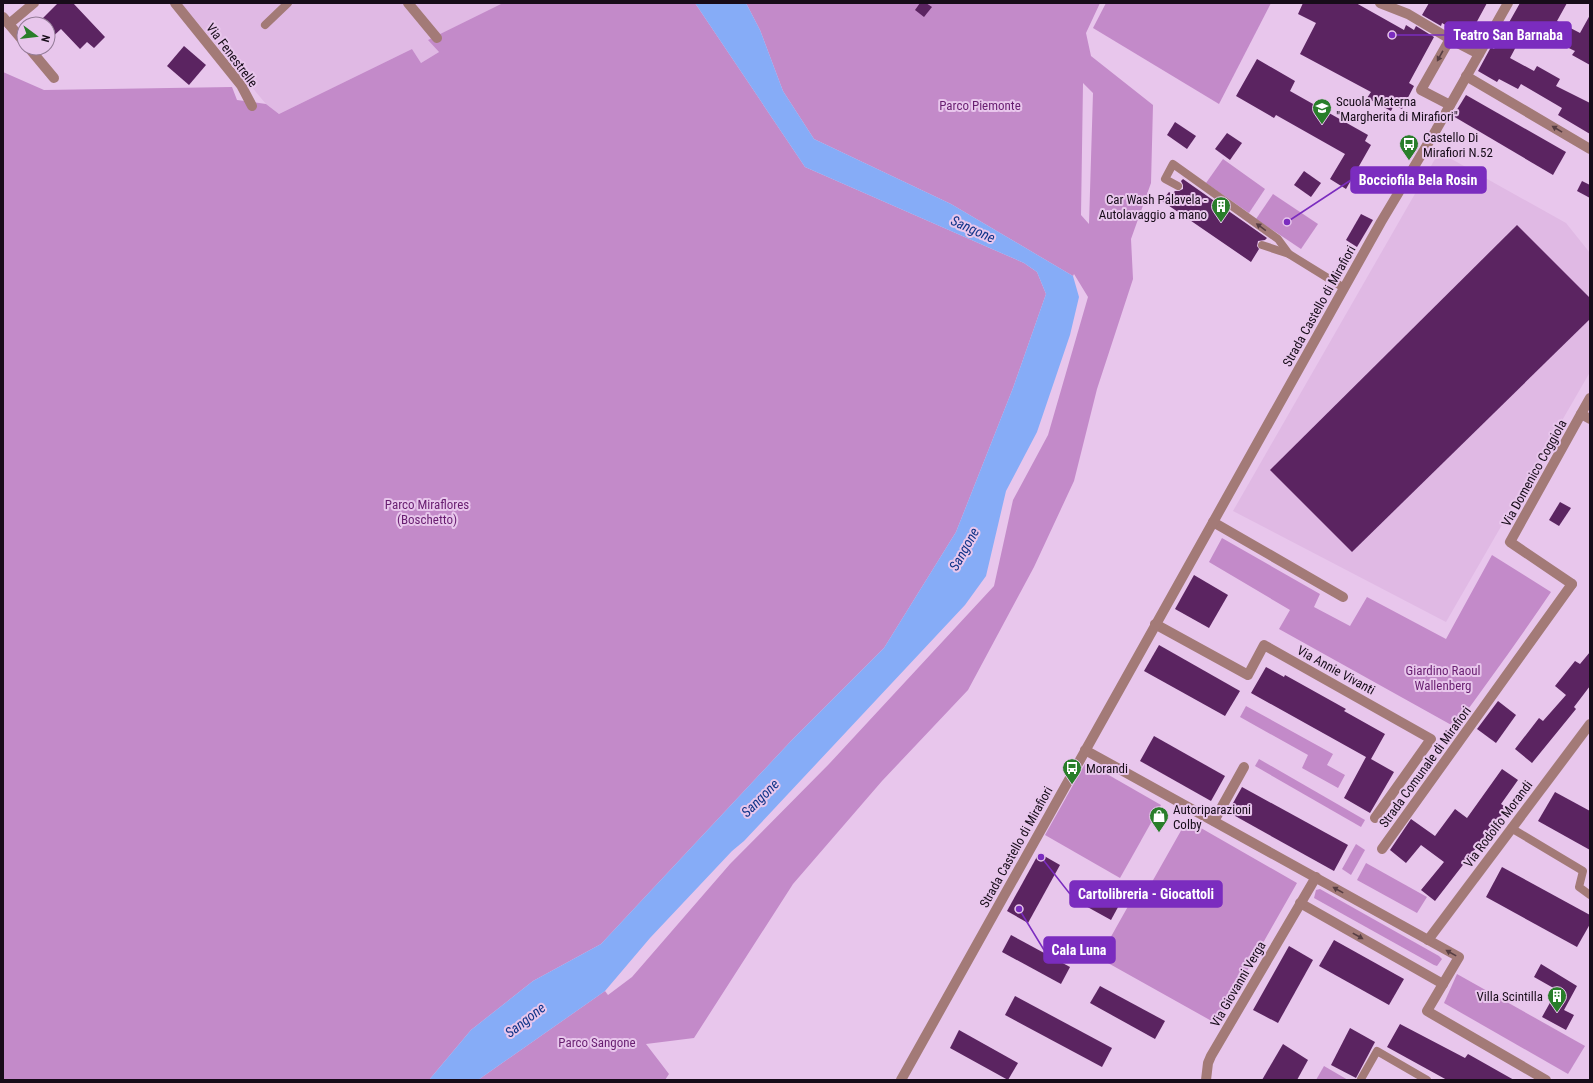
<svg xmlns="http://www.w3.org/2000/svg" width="1593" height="1083" viewBox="0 0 1593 1083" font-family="'Roboto Condensed',sans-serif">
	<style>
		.built { fill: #e0b9e4 }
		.green { fill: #c38ac9; fill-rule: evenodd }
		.water { fill: #86acf7 }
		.building { fill: #5b2461 }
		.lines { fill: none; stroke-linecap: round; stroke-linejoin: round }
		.service { stroke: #a37a77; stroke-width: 8 }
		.pedestrian { stroke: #a37a77; stroke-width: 10 }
		.minor { stroke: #a37a77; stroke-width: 10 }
		.tertiary { stroke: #a37a77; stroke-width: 10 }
		.oneway { fill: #563d43 }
		.labels { text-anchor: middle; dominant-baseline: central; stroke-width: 4; stroke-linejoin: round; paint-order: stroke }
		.street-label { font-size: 13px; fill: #170c19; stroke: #e8c6ec }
		.poi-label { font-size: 13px; fill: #170c19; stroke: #e8c6ec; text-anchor: start }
		.park-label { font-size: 13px; fill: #681e70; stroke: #e8c6ec }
		.water-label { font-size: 14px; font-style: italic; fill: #103488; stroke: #e8c6ec }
		.leader { fill: none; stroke: #7b2cbf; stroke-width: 1.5 }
		.callout-dot { fill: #7b2cbf; stroke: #e8c6ec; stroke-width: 1.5 }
		.callout { fill: #7b2cbf; stroke: #7b2cbf; stroke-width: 1.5 }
		.callout-label { font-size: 14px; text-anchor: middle; font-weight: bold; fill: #fff }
	</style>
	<rect width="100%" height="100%" fill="#e8c6ec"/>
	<g class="built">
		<path d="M181 3H503L429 40 439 52 421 63 412 49 279 114 266 104Z"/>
		<path d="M1439 152 1566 223 1590 253V372L1446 622 1233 511Z"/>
	</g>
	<g class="green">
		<path d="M503 3H695L805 167 1024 263 1037 272 1046 294 1013 388 956 532 884 648 791 741 601 944 533 981 471 1030 429 1080H3V72L44 90 232 87 237 100 266 104 279 114 412 49 421 63 439 52 428 40Z"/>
		<path d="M746 3H1100L1086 33 1091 56 1153 105 1151 183 1131 239 1133 279 1097 389 1074 481 1034 567 968 690 882 781 793 884 694 1038 646 1044 669 1074 665 1080H478L605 991 608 995 632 977 730 864 829 764 994 586 1013 500 1048 435 1088 297 1074 274 1073 276 951 204 814 139 783 91 760 30ZM1083 83 1093 93 1089 224 1081 215Z"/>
		<path d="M1106 3H1271L1219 104 1093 28Z"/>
		<path d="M1223 159 1265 189 1249 213 1206 183Z"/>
		<path d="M1273 194 1318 224 1301 249 1256 219Z"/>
		<path d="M1222 538 1320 594 1314 607 1350 626 1367 597 1446 639 1492 555 1551 592C1520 638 1488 682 1455 727L1279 629 1290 610 1209 562Z"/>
		<path d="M1246 706 1333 754 1327 765 1345 775 1338 788 1302 768 1308 755 1240 717Z"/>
		<path d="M1259 759 1365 820 1361 827 1255 766Z"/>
		<path d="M1086 762 1161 805 1120 878 1045 835Z"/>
		<path d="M1187 820 1297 883 1217 1024 1099 958 1131 901 1139 905Z"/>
		<path d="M1356 844 1365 850 1351 875 1342 869Z"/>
		<path d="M1366 863 1427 897 1417 913 1357 880Z"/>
		<path d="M1320 889 1439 956 1442 959 1437 966 1434 965 1314 898 1316 890Z"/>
		<path d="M1457 974 1585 1046 1568 1074 1444 1003Z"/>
		<path d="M1324 1066 1348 1080H1316Z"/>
	</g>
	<path class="water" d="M695 3H746L760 30 783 91 814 139 951 204 1073 276 1079 297 1070 335 1037 432 1006 491 986 576 965 605 744 841 732 851 650 938 605 991 478 1080H429L471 1030 533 981 601 944 791 741 884 648 956 532 1013 388 1046 294 1037 272 1024 263 805 167Z"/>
	<g class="building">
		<path d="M58 3H73L105 37 94 48 87 42 80 49 61 29 48 41V24H37Z"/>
		<path d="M920 3H926L932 7 924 17 915 10Z"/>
		<path d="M1303 3H1356L1404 30 1406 25 1414 30 1416 26 1434 37 1409 83 1414 86 1402 109 1394 105 1391 111 1367 98 1371 92 1300 54 1316 23 1298 14Z"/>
		<path d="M1429 3H1487L1468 38 1442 23 1441 26 1422 15Z"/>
		<path d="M1520 3H1567L1557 21 1580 33 1590 15V65L1572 55 1575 51 1526 28 1510 58 1534 71 1537 66 1560 79 1556 86 1590 103V134L1558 115 1562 108 1521 84 1518 89 1499 79 1497 82 1478 71 1491 47 1494 49Z"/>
		<path d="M184 46 206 65 189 85 167 66Z"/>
		<path d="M1257 59 1295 81 1290 91 1368 135 1365 141 1371 145 1346 189 1330 179 1345 154 1276 115 1274 118 1236 96Z"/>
		<path d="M1466 95 1566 152 1553 175 1453 116Z"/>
		<path d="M1175 122 1196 136 1187 149 1167 135Z"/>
		<path d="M1227 133 1242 143 1230 160 1215 149Z"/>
		<path d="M1304 171 1321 183 1311 197 1294 185Z"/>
		<path d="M1183 179 1267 238 1265 240 1258 241 1257 246 1259 249 1251 262 1162 201 1169 192 1172 194 1175 191H1179L1183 189V185L1181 181Z"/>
		<path d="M1582 181 1590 185V198L1577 191Z"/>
		<path d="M1361 214 1373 220 1357 247 1346 240Z"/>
		<path d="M1517 225 1590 298V319L1352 552 1270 470Z"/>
		<path d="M1560 502 1571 508 1559 526 1549 520Z"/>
		<path d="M1194 575 1228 595 1209 628 1175 609Z"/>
		<path d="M1159 645 1240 691 1225 716 1144 671Z"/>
		<path d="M1590 652V686L1574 707 1576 709 1532 763 1515 749 1539 718 1543 721 1566 695 1555 686 1575 661 1580 664Z"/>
		<path d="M1266 667 1284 677 1285 675 1346 709 1344 711 1385 734 1371 759 1394 772 1370 813 1344 798 1366 757 1251 693Z"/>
		<path d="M1498 701 1516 715 1496 743 1477 729Z"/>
		<path d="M1154 736 1225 776 1211 801 1140 761Z"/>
		<path d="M1502 769 1518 780 1501 804 1507 808 1435 901 1421 890 1444 862 1421 845 1406 863 1390 850 1411 819 1435 836 1455 809 1467 818Z"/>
		<path d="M1242 787 1348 845 1334 871 1228 812Z"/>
		<path d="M1555 792 1590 811V850L1538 821Z"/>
		<path d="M1039 853 1060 865 1028 923 1007 911Z"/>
		<path d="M1502 867 1590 915V924L1577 947 1486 897Z"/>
		<path d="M1095 882 1123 898 1111 920 1082 904Z"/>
		<path d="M1011 935 1070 967 1061 984 1002 952Z"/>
		<path d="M1334 940 1404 979 1389 1005 1319 966Z"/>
		<path d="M1289 946 1313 960 1278 1023 1253 1010Z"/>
		<path d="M1541 964 1577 986 1564 1010 1574 1015 1566 1030 1542 1017 1557 990 1534 977Z"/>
		<path d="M1100 986 1165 1021 1155 1039 1090 1003Z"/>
		<path d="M1015 996 1112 1048 1102 1067 1005 1015Z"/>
		<path d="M1400 1024 1465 1058 1468 1054 1514 1080H1447L1387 1047Z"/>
		<path d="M1350 1028 1375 1042 1356 1078 1331 1065Z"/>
		<path d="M959 1030 1018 1063 1008 1080 950 1048Z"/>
		<path d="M1283 1044 1308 1060 1297 1080H1262Z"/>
	</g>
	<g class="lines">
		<g class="service">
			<path d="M265 25 288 3"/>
			<path d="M1178 186 1165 179 1173 164 1278 239 1289 254"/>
			<path d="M1262 245 1289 254 1344 288"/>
			<path d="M1511 828 1583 871 1579 887 1590 895"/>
			<path d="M1361 1079 1377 1051 1427 1080"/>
		</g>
		<path class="pedestrian" d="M1572 584 1510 542 1581 414"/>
		<g class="minor">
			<path d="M175 3 241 85 252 106"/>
			<path d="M408 3 437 38"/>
			<path d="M1380 3 1408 14 1450 39"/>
			<path d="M3 17 24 42"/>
			<path d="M9 24 34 3"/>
			<path d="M29 48 54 78"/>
			<path d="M1466 76 1590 149"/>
			<path d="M1450 105 1421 90 1450 39 1479 54"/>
			<path d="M1590 398 1581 414 1590 419"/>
			<path d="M1213 522 1343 597"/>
			<path d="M1155 624 1248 675 1264 645 1431 739 1375 818"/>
			<path d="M1085 750 1459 957 1427 1011 1546 1080"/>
			<path d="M1214 821 1244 767"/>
			<path d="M1382 849 1572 584"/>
			<path d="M1300 903 1443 984"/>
			<path d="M1428 940 1590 724"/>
			<path d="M1206 1080 1208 1063 1211 1056 1316 877"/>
		</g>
		<path class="tertiary" d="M901 1080 1381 222 1436 130 1508 3"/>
	</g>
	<defs><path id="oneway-solid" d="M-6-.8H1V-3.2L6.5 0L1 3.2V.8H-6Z"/></defs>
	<g class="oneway">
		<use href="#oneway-solid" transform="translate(1440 56) rotate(119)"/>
		<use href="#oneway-solid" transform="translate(1557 129) rotate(-149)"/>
		<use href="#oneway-solid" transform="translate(1261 227) rotate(-144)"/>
		<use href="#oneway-solid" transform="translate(1338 890) rotate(-151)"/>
		<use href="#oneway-solid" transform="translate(1358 936) rotate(29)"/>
		<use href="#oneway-solid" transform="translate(1451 953) rotate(-151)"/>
	</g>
	<defs>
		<symbol id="school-pin" viewBox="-11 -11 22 30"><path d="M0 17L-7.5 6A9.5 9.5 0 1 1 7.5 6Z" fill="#297e2a" stroke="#e8c6ec"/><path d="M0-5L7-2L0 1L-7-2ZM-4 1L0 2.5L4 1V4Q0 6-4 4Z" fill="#fff"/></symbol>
		<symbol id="bus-pin" viewBox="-11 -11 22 30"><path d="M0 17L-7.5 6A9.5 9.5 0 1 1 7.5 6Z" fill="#297e2a" stroke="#e8c6ec"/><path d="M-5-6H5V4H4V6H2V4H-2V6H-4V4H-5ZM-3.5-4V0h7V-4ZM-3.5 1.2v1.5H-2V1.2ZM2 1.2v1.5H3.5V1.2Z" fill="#fff"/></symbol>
		<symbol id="building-pin" viewBox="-11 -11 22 30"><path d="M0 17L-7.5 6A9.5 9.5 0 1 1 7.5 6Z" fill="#297e2a" stroke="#e8c6ec"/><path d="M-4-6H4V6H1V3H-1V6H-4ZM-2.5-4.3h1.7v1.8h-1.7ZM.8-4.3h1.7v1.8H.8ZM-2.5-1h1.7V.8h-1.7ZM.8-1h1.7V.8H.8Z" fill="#fff"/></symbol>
		<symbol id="shop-pin" viewBox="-11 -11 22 30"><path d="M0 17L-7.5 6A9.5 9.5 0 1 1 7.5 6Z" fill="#297e2a" stroke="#e8c6ec"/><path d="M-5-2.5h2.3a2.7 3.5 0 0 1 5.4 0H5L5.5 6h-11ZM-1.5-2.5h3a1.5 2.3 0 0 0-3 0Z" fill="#fff"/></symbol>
	</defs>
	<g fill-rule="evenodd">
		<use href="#school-pin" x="1311" y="97" width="22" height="30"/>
		<use href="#bus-pin" x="1398" y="133" width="22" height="30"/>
		<use href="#building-pin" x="1210" y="195" width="22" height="30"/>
		<use href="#bus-pin" x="1061" y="757" width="22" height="30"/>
		<use href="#shop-pin" x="1148" y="805" width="22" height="30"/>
		<use href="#building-pin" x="1546" y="985" width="22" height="30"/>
	</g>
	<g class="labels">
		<g class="street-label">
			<text transform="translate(232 55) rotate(53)">Via Fenestrelle</text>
			<text transform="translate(1319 306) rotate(-61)">Strada Castello di Mirafiori</text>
			<text transform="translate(1534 473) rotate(-61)">Via Domenico Coggiola</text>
			<text transform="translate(1336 670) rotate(29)">Via Annie Vivanti</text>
			<text transform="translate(1425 767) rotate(-54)">Strada Comunale di Mirafiori</text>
			<text transform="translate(1498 824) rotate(-53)">Via Rodolfo Morandi</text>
			<text transform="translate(1016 847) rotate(-61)">Strada Castello di Mirafiori</text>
			<text transform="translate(1238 984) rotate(-60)">Via Giovanni Verga</text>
		</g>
		<g class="poi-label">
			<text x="1336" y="101">Scuola Materna<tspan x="1336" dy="15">"Margherita di Mirafiori"</tspan></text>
			<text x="1423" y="137">Castello Di<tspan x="1423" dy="15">Mirafiori N.52</tspan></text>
			<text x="1207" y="199" text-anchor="end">Car Wash Palavela -<tspan x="1207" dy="15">Autolavaggio a mano</tspan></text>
			<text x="1086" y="768">Morandi</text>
			<text x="1173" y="809">Autoriparazioni<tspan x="1173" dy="15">Colby</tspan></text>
			<text x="1543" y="996" text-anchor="end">Villa Scintilla</text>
		</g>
		<g class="park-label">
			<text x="980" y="105">Parco Piemonte</text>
			<text x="427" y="504">Parco Miraflores<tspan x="427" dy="15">(Boschetto)</tspan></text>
			<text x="1443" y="670">Giardino Raoul<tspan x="1443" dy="15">Wallenberg</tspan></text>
			<text x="597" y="1042">Parco Sangone</text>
		</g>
		<g class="water-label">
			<text transform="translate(973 229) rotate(24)">Sangone</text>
			<text transform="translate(964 549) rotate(-61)">Sangone</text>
			<text transform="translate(760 798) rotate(-45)">Sangone</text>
			<text transform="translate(525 1020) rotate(-38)">Sangone</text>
		</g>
	</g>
	<path class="leader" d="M1392 35L1445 35M1287 222L1351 180M1041 857L1070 894M1019 909L1044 950"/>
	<g class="callout-dot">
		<circle cx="1392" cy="35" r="4"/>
		<circle cx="1287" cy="222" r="4"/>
		<circle cx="1041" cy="857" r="4"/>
		<circle cx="1019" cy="909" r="4"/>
	</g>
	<g class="callout">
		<rect x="1445" y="22" width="126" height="26" rx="4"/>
		<rect x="1351" y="167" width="135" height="26" rx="4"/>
		<rect x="1070" y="881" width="152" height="26" rx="4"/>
		<rect x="1044" y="937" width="71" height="26" rx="4"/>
	</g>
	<g class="callout-label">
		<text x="1508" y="40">Teatro San Barnaba</text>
		<text x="1418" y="185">Bocciofila Bela Rosin</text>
		<text x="1146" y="899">Cartolibreria - Giocattoli</text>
		<text x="1079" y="955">Cala Luna</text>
	</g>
	<rect width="1593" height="1083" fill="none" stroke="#170c19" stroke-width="8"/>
	<g transform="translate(36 36) rotate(105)"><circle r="19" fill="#e8c6ec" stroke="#947c98"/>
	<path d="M0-3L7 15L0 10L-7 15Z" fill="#297e2a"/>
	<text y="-6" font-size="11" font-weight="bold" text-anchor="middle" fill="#170c19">N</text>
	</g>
</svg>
